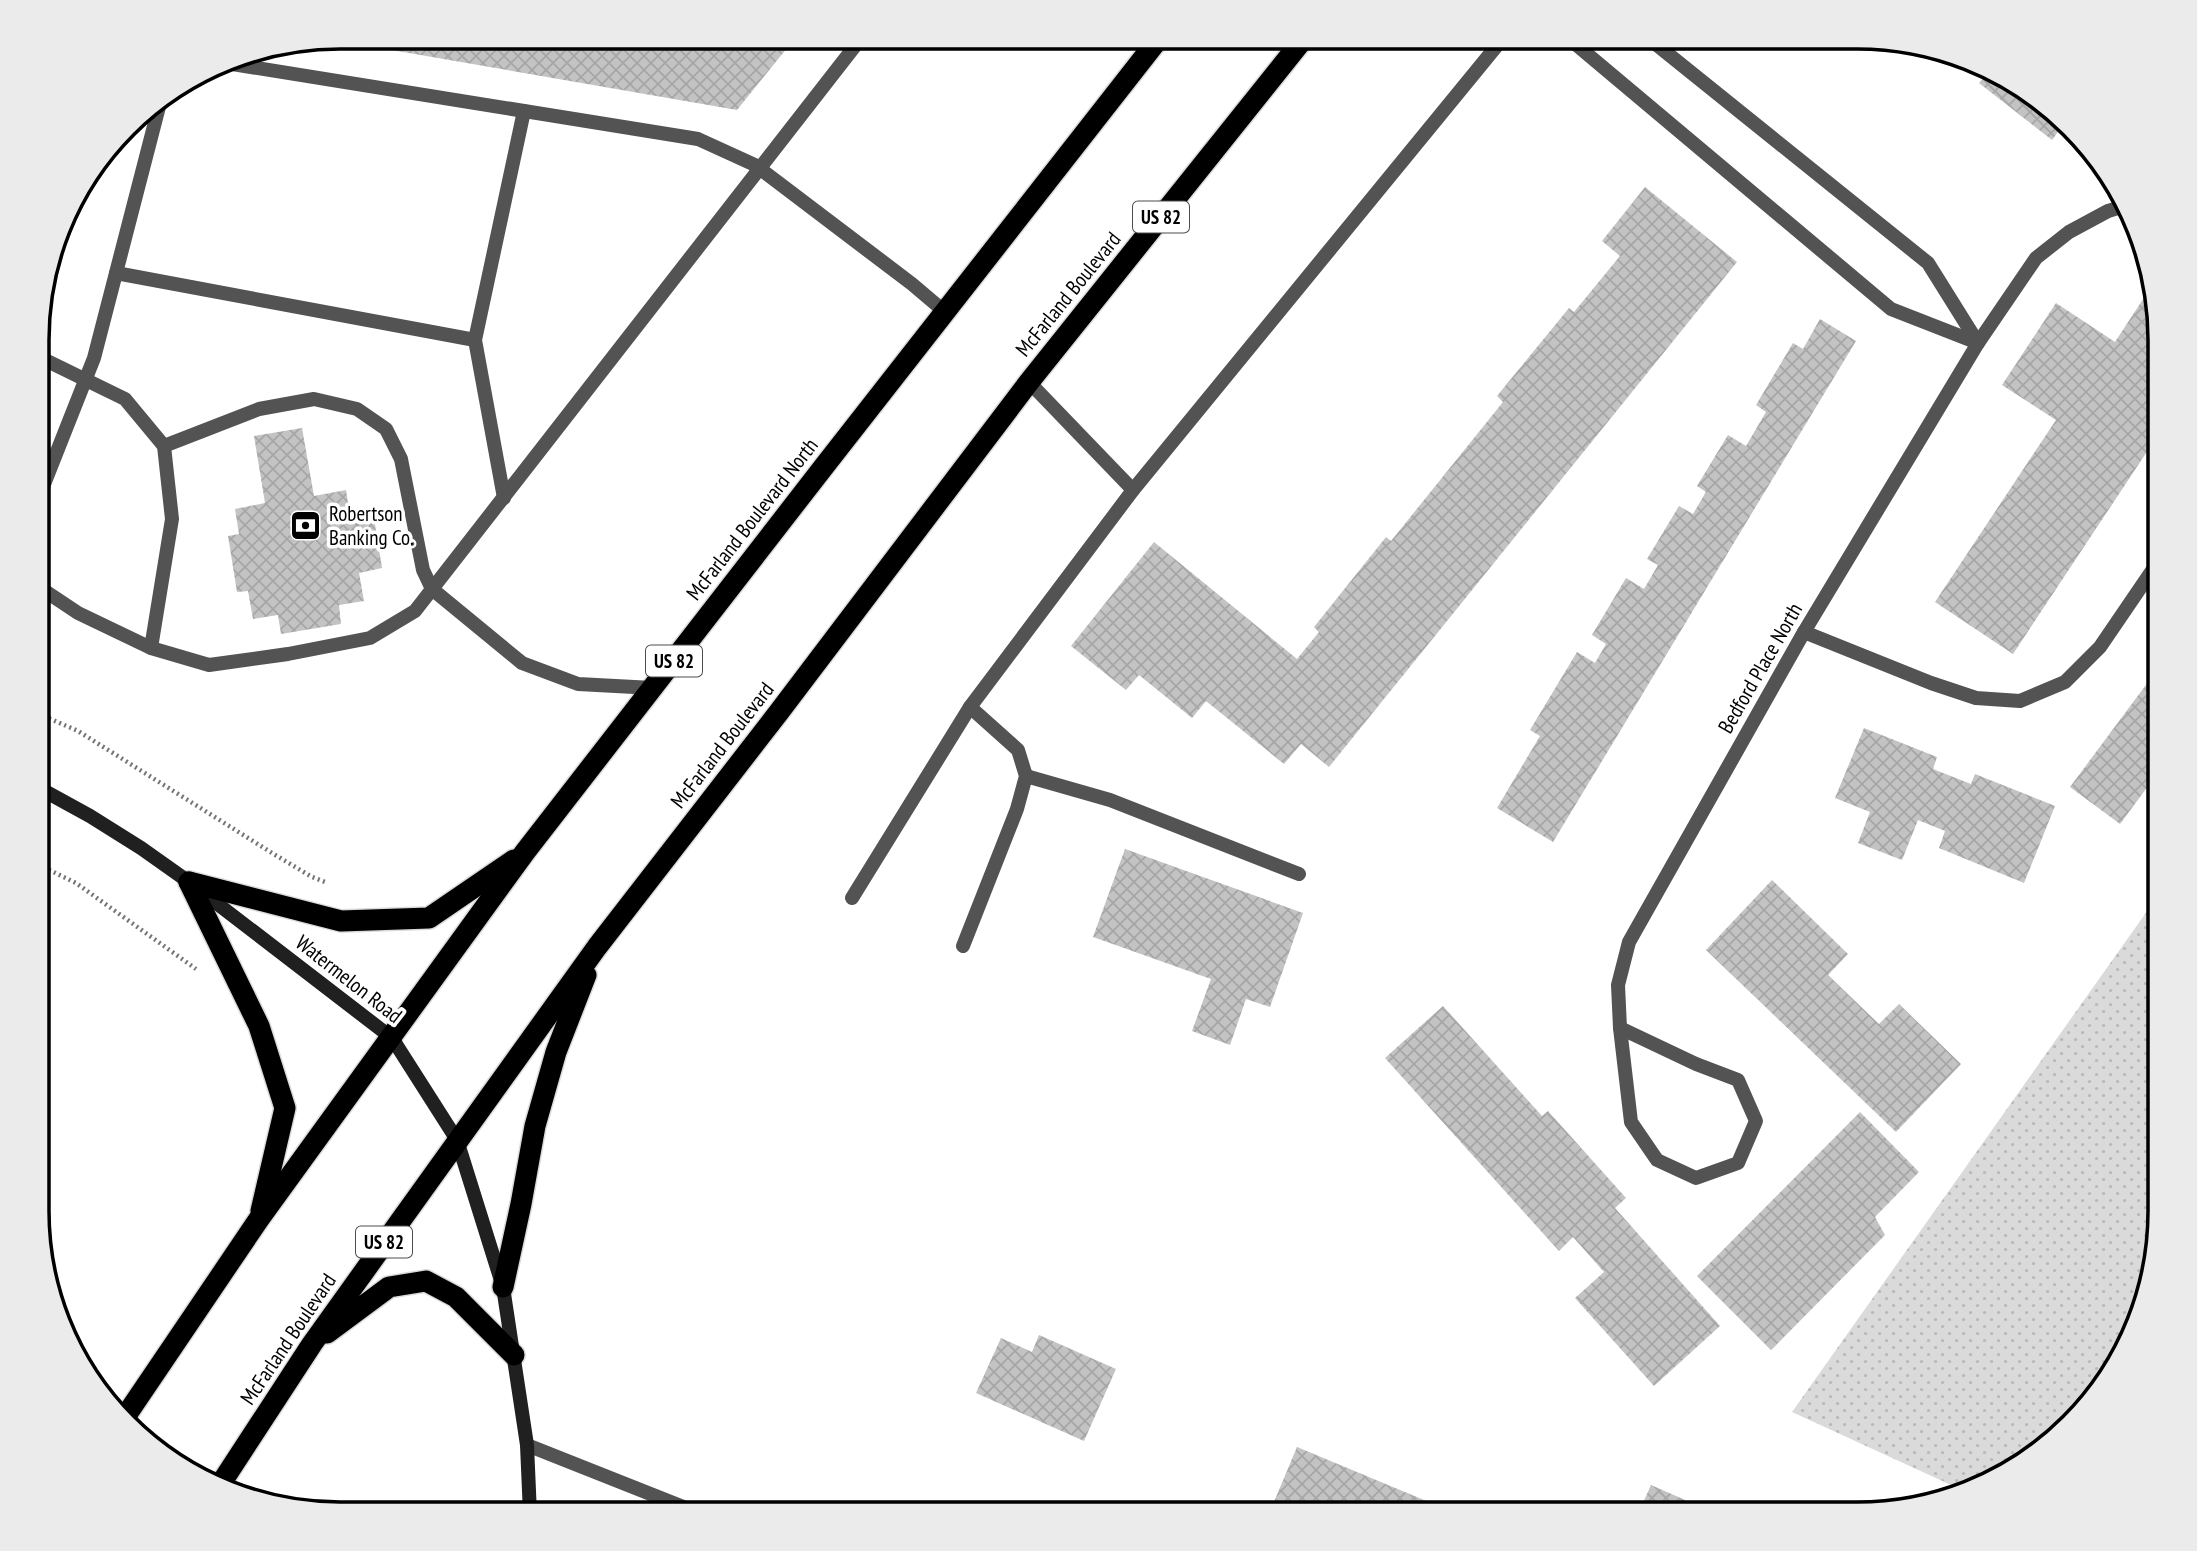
<svg xmlns="http://www.w3.org/2000/svg" width="2197" height="1551" viewBox="0 0 2197 1551" font-family="'PT Sans Narrow',sans-serif">
	<style>
		.green { fill: url(#green-dots) }
		.building { fill: url(#building-cross-hatch) }
		.lines { fill: none; stroke-linecap: round; stroke-linejoin: round }
		.highway-casing { stroke: #dbdbdb; stroke-width: 24 }
		.path { stroke: #757575; stroke-width: 4.5; stroke-dasharray: 2 3.5; stroke-linecap: butt }
		.lane { stroke: #535353; stroke-width: 14 }
		.street { stroke: #535353; stroke-width: 14 }
		.secondary { stroke: #202020; stroke-width: 14 }
		.highway { stroke: #000; stroke-width: 21 }
		.labels { text-anchor: middle; dominant-baseline: central; stroke-width: 7; stroke-linejoin: round; paint-order: stroke }
		.shield { fill: #fff; stroke: #4c4c4c; stroke-width: 2 }
		.shield-label { font-size: 19px; font-weight: bold; fill: #000 }
		.street-label { font-size: 21px; fill: #000; stroke: #fff }
		.poi-label { font-size: 21px; fill: #000; stroke: #fff; text-anchor: start }
		.rim { fill: none; stroke: #000; stroke-width: 3.5 }
	</style>
	<defs>
		<pattern id="green-dots" width="8" height="8" patternUnits="userSpaceOnUse" patternTransform="scale(1.75)"><rect width="8" height="8" fill="#dadada"/><path d="M2 2h.1M6 6h.1" fill="none" stroke="#b9b9b9" stroke-width="1.8" stroke-linecap="round"/></pattern>
		<pattern id="building-cross-hatch" width="8" height="8" patternUnits="userSpaceOnUse" patternTransform="scale(1.75)"><rect width="8" height="8" fill="#c3c3c3"/><path d="M0 0l8 8M0 8l8-8" fill="none" stroke="#a6a6a6"/></pattern>
	</defs>
	<rect width="100%" height="100%" fill="#fff"/>
	<path class="green" d="M2160 893V1231L2144 1309 2097 1396 1992 1483 1962 1490 1792 1412Z"/>
	<g class="building">
		<path d="M340 37H796L737 110 328 39Z"/>
		<path d="M1989 71 2042 100 2063 125 2052 140 1979 83Z"/>
		<path d="M1645 187 1737 262 1329 767 1301 744 1284 764 1206 701 1192 718 1139 675 1126 690 1071 646 1154 542 1297 659 1319 632 1314 627 1386 537 1391 541 1503 402 1497 396 1569 308 1574 312 1620 256 1602 241Z"/>
		<path d="M2151 287 2160 320V432L2013 654 1935 602 2056 420 2002 385 2056 303 2115 342Z"/>
		<path d="M1820 319 1856 341 1553 842 1497 808 1540 736 1530 730 1577 652 1595 663 1606 644 1592 635 1626 578 1644 589 1658 565 1647 559 1679 506 1693 514 1706 492 1697 486 1728 435 1746 446 1766 412 1756 405 1793 343 1803 349Z"/>
		<path d="M302 428 314 496 346 490 350 515 373 512 382 568 359 573 364 601 339 605 341 624 281 634 278 615 253 619 248 591 237 592 228 536 239 534 235 509 265 503 254 436Z"/>
		<path d="M2160 666V770L2120 824 2070 787Z"/>
		<path d="M1864 728 1937 757 1933 769 1971 784 1975 774 2055 806 2024 883 1939 848 1945 831 1918 820 1902 860 1858 843 1870 812 1835 798Z"/>
		<path d="M1125 849 1303 913 1270 1007 1246 999 1230 1045 1192 1031 1211 979 1093 937Z"/>
		<path d="M1772 880 1848 954 1828 975 1879 1024 1899 1004 1961 1064 1896 1132 1706 950Z"/>
		<path d="M1443 1006 1542 1116 1548 1111 1626 1198 1615 1208 1720 1326 1654 1386 1575 1298 1604 1272 1573 1237 1559 1251 1385 1058Z"/>
		<path d="M1860 1112 1919 1172 1875 1217 1885 1235 1771 1350 1697 1276Z"/>
		<path d="M1039 1335 1116 1369 1084 1441 976 1393 1001 1338 1032 1352Z"/>
		<path d="M1297 1447 1436 1505 1432 1514H1269Z"/>
		<path d="M1651 1485 1708 1510 1707 1514H1638Z"/>
	</g>
	<g class="lines">
		<defs>
			<g id="highway">
				<path d="M189 882 341 921 429 918 514 860"/>
				<path d="M189 882 259 1026 285 1108 261 1211"/>
				<path d="M503 1287 521 1204 535 1126 556 1052 586 975"/>
				<path d="M327 1333 389 1287 426 1281 456 1297 514 1355"/>
				<path d="M125 1417 259 1219 525 852 822 469 1160 37"/>
				<path d="M218 1488 312 1344 597 947 779 712 1029 382 1305 37"/>
			</g>
		</defs>
		<use href="#highway" class="highway-casing"/>
		<g class="path">
			<path d="M39 714 78 731 272 853 312 877 328 883"/>
			<path d="M39 865 76 883 196 969"/>
		</g>
		<g class="lane">
			<path d="M220 62 698 139 755 165 912 284 945 312"/>
			<path d="M116 273 475 340"/>
			<path d="M39 357 125 399 164 446 172 519 151 648 209 665 288 654 370 638 415 611 862 37"/>
			<path d="M1029 382 1133 490"/>
			<path d="M164 446 259 409 314 399 357 409 386 429 401 459 423 570 432 589 522 663 578 684 653 688"/>
			<path d="M39 497 94 358 161 99"/>
			<path d="M504 498 475 340 524 111"/>
			<path d="M39 587 78 613 151 648"/>
			<path d="M1026 776 1110 800 1299 874"/>
			<path d="M852 898 970 707 1133 490 1504 37"/>
			<path d="M963 946 1017 809 1026 776 1018 750 970 707"/>
			<path d="M39 1163 43 1180 39 1207"/>
		</g>
		<g class="street">
			<path d="M1567 37 1891 309 1978 343"/>
			<path d="M1647 37 1928 263 1978 343"/>
			<path d="M1804 632 1931 683 1976 698 2020 701 2065 682 2100 647 2160 559"/>
			<path d="M1620 1028 1618 985 1629 942 1804 632 1978 343 2036 258 2069 232 2108 211 2128 205"/>
			<path d="M1620 1028 1696 1064 1738 1080 1756 1121 1738 1163 1696 1178 1657 1160 1631 1122Z"/>
			<path d="M527 1445 701 1514"/>
		</g>
		<path class="secondary" d="M39 788 90 816 141 848 189 882 392 1038 457 1140 503 1287 527 1445 530 1514"/>
		<use href="#highway" class="highway"/>
	</g>
	<defs>
		<symbol id="bank-square" viewBox="-11 -11 22 22"><rect x="-9" y="-9" width="18" height="18" rx="4" fill="#000" stroke="#fff"/><path d="M-6-4H6V4H-6ZM0-2.3a2.3 2.3 0 1 0 0 4.6a2.3 2.3 0 1 0 0-4.6Z" fill="#fff"/></symbol>
	</defs>
	<g fill-rule="evenodd">
		<use href="#bank-square" x="288" y="508" width="35" height="35"/>
	</g>
	<g class="labels">
		<g class="shield">
			<rect x="1133" y="201.5" width="56" height="31" rx="5"/>
			<rect x="646" y="645.5" width="56" height="31" rx="5"/>
			<rect x="356" y="1226.5" width="56" height="31" rx="5"/>
		</g>
		<g class="shield-label">
			<text x="1161" y="217">US 82</text>
			<text x="674" y="661">US 82</text>
			<text x="384" y="1242">US 82</text>
		</g>
		<g class="street-label">
			<text transform="translate(1068 294) rotate(-51)">McFarland Boulevard</text>
			<text transform="translate(752 519) rotate(-52)">McFarland Boulevard North</text>
			<text transform="translate(1760 668) rotate(-60)">Bedford Place North</text>
			<text transform="translate(722 745) rotate(-52)">McFarland Boulevard</text>
			<text transform="translate(349 979) rotate(38)">Watermelon Road</text>
			<text transform="translate(288 1339) rotate(-56)">McFarland Boulevard</text>
		</g>
		<g class="poi-label">
			<text x="329" y="513">Robertson<tspan x="329" dy="24">Banking Co.</tspan></text>
		</g>
	</g>
	<path d="M0 0H2197V1551H0ZM340 49H1857A291 291 0 0 1 2148 340V1211A291 291 0 0 1 1857 1502H340A291 291 0 0 1 49 1211V340A291 291 0 0 1 340 49Z" fill="#ebebeb" fill-rule="evenodd"/>
	<path class="rim" d="M340 49H1857A291 291 0 0 1 2148 340V1211A291 291 0 0 1 1857 1502H340A291 291 0 0 1 49 1211V340A291 291 0 0 1 340 49Z"/>
</svg>
